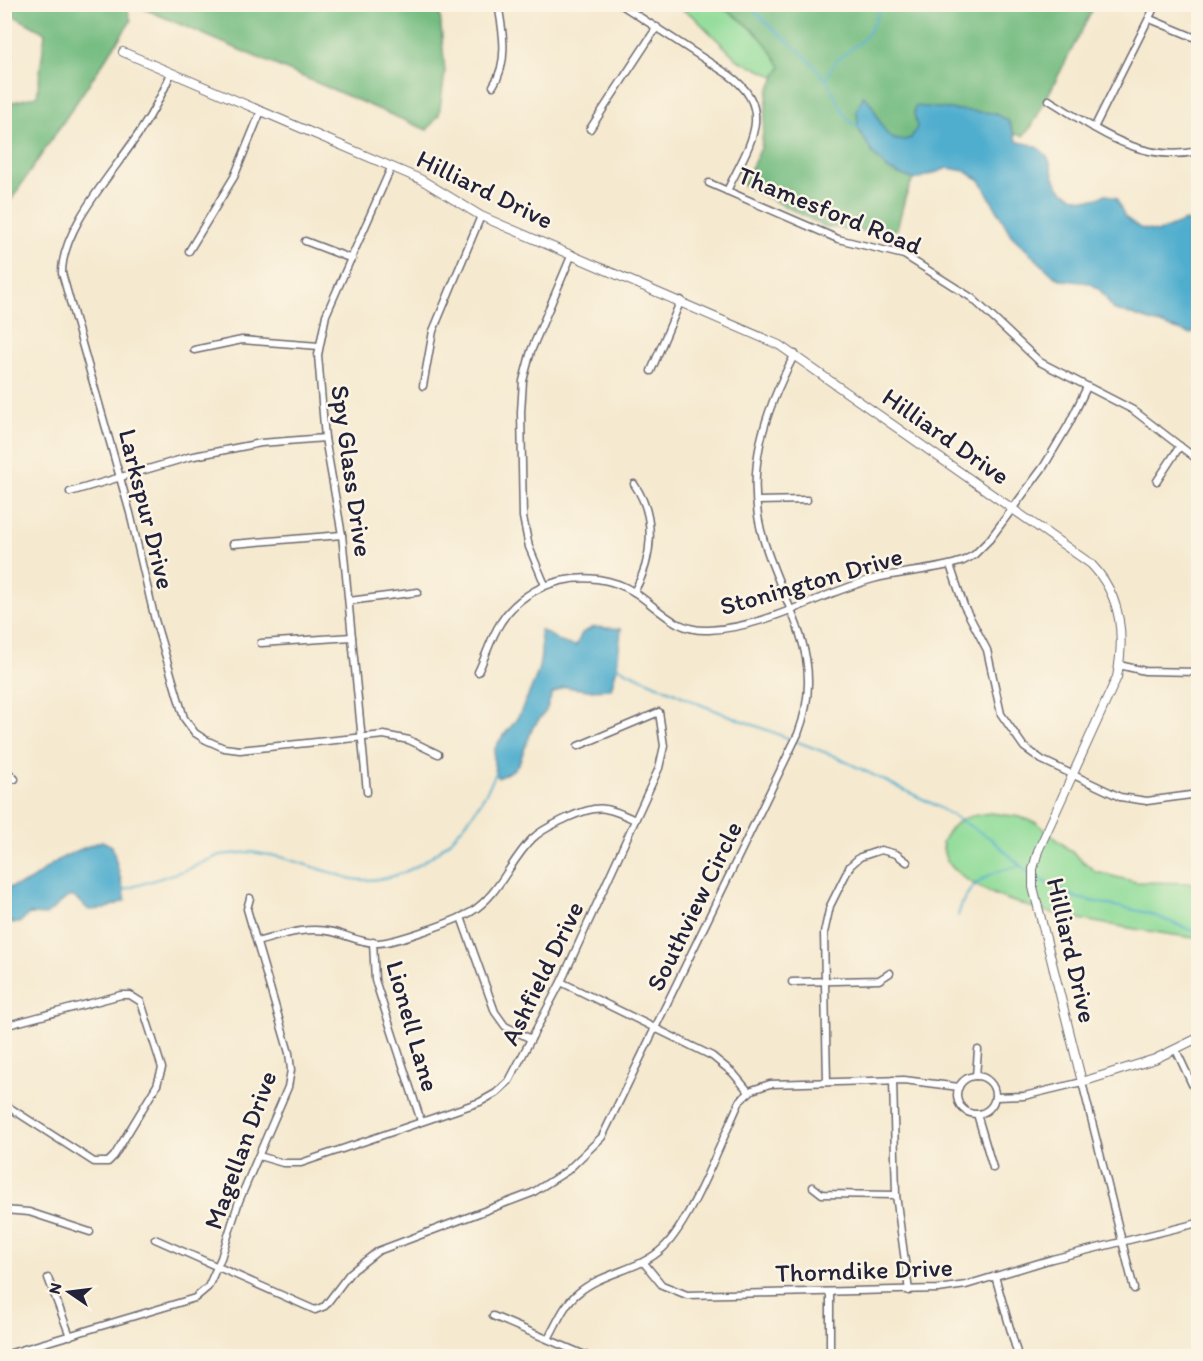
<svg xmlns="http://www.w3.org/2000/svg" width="1203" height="1361" viewBox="0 0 1203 1361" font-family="Itim,sans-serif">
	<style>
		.green { fill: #90dc99; stroke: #597f6a; stroke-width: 1.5 }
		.forest { fill: #74bc81; stroke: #4b6f5e; stroke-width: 1.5 }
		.water { fill: #50adce; stroke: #396884; stroke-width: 1.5 }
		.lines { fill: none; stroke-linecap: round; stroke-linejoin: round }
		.stream { stroke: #50adce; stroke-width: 2 }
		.minor-casing { stroke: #6c686f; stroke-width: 9 }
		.tertiary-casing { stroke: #6c686f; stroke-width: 10 }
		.minor { stroke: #fff; stroke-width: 6 }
		.tertiary { stroke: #fff; stroke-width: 8 }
		.labels { text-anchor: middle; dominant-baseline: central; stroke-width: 5; stroke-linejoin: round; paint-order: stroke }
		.street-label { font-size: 26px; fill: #22223b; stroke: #fcf5e5 }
	</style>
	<rect width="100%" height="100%" fill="#fcf5e5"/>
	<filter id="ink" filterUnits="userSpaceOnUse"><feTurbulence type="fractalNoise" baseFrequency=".0167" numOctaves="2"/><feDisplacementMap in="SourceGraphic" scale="12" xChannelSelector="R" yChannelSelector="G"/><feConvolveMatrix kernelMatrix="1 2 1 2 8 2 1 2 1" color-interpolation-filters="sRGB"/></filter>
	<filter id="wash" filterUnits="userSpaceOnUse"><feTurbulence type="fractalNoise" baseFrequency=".008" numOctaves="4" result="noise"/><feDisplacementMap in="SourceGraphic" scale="24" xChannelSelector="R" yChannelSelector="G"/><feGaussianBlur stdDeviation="1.35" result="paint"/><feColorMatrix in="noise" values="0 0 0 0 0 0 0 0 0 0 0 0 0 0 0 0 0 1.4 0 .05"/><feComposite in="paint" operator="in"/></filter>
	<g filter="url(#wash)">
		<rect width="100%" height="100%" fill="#f5e9cf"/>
		<g class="green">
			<path d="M674 5H830L789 83 738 60 693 16Z"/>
			<path d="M991 813 1020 817 1037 823 1096 872 1136 882 1198 883V927L1194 938C1135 928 979 913 946 859 944 855 943 847 942 842 955 818 965 816 991 813Z"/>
		</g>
		<g class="forest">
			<path d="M5 4 133 5 127 8 131 21 5 209V104L37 96 45 33 5 11Z"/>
			<path d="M135 5H430L440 14 445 73 439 115 427 130Z"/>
			<path d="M716 5H1095L1032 126 1023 136 1004 131 920 162 905 198 897 229 884 233 826 227 743 185 761 148 768 91 781 67C765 38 745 19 716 5Z"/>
		</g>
		<g class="water">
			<path d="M863 96C882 107 878 150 911 138L917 127 914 113 915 106 993 113 1008 120 1018 142C1028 144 1035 144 1043 152 1053 161 1050 171 1056 182 1063 197 1092 205 1105 194L1116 198 1125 217 1140 228 1157 232 1185 221 1198 225V330L1191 334 1113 309 1101 291 1090 283 1063 280 1054 276 1011 235 980 180 965 171 948 168 915 180 889 170 873 154 858 128 857 111Z"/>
			<path d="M594 627 621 629 617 667 611 689 588 690 564 687 552 694 546 711 533 727 519 763 513 770 498 778C483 740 510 737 521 711 535 679 545 667 540 630 553 635 561 645 576 646L582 633Z"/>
			<path d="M102 841 112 846 126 900 105 909 89 910 74 897H68L46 915 29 914 19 923H5V888C36 884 37 872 62 858 75 851 89 846 102 841Z"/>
		</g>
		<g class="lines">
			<g class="stream">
				<path d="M748 4C772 32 803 49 825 79 836 93 842 119 858 128"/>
				<path d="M826 80C835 54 848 55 864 38 873 27 877 16 883 4"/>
				<path d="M615 668 617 667 704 706 832 755 933 804 990 838 1030 874"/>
				<path d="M1035 877 1077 898 1148 913 1198 933"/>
				<path d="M123 890 186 870 220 855 251 852 281 857 352 879C419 888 471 828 496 773L499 774"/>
				<path d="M958 916C966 884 988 871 1020 866"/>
			</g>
		</g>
	</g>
	<g filter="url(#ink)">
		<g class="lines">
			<defs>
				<g id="minor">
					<path d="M620 4 729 75C778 110 747 148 727 191"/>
					<path d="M1150 19 1198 39"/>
					<path d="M4 56 7 57"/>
					<path d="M171 73C163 93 153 112 141 130 116 170 62 226 62 273L130 513 155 620 184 718 195 733 206 740 224 748 240 750 384 735 409 740 438 754"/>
					<path d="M493 86C509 62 503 32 498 4"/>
					<path d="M1049 100C1096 129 1141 164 1198 151"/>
					<path d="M1094 128 1156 4"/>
					<path d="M590 129 657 27"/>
					<path d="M709 183 838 239 904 255 972 298 1040 362 1133 410 1198 460"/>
					<path d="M305 241 352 259"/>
					<path d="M189 251 234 177 261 111"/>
					<path d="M194 350 242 340 319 346"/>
					<path d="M651 371 681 300"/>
					<path d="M423 386 433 331 481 216"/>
					<path d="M1157 481 1180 446"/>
					<path d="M634 484C657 517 653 559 634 592"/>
					<path d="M70 492 189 457 261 443 325 438"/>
					<path d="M757 501 807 500"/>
					<path d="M233 544 342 535"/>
					<path d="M950 565 964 606 987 650 1001 714 1024 747 1042 760 1120 797 1147 801 1198 794"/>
					<path d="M545 585 529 547 523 517 521 412 523 381 531 351 572 254"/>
					<path d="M349 601 418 592"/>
					<path d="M261 643 352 637"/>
					<path d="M1119 665 1145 671 1198 672"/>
					<path d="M478 672C486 656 491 637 501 622 528 579 591 565 634 592 659 608 675 632 709 630 768 627 817 595 873 579 903 571 934 571 963 561L974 555 990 539 1044 466 1069 424 1087 387"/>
					<path d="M4 768 15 779"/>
					<path d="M367 792 342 535 325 438 318 355 326 315 391 168"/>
					<path d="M461 917 495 1012 505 1026 531 1039"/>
					<path d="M257 942C282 935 306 926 333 932 347 935 361 943 377 943 394 943 456 921 471 912 500 894 509 862 532 839 542 829 555 824 567 818 598 804 605 806 635 820"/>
					<path d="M373 942 375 980 421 1121"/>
					<path d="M561 982 712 1056 733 1073 749 1092"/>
					<path d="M792 982 879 980 890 973"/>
					<path d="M4 1026 121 995H130L141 1002 162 1068 157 1085 114 1156 108 1162H94L4 1104"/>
					<path d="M1176 1050 1198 1097"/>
					<path d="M976 1076 978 1050"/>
					<circle cx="976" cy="1095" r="19"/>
					<path d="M893 1080 896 1195 909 1291"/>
					<path d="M827 1082 824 933 830 906 850 866 860 857 881 850 896 854 907 862"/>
					<path d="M995 1097 1024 1096 1082 1082 1134 1289"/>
					<path d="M977 1114 993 1168"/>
					<path d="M259 1156 283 1163H301L480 1102 496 1093 509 1081 561 982 659 768 664 746 659 712 578 746"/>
					<path d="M813 1187 822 1194 896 1195"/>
					<path d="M4 1210 29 1212 90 1232"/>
					<path d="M155 1239 315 1310 325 1306 350 1273 378 1251 532 1193 567 1171 602 1137 798 734C828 655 784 610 763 538 744 472 764 412 795 354"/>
					<path d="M644 1263 662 1285 687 1295 938 1289 966 1285 1052 1259 1198 1223"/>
					<path d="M995 1276 1018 1356"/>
					<path d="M48 1278 70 1336"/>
					<path d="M830 1292V1356"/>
					<path d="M493 1316 587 1356"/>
					<path d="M548 1339C557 1323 564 1304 578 1293 604 1271 639 1271 663 1248 691 1222 722 1139 740 1101L752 1090 770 1084 904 1080 959 1087"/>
					<path d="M4 1355 195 1298 208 1287 221 1258 239 1201 288 1087 291 1070 289 1053 247 909 250 898"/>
				</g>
				<path id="tertiary" d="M123 52 420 179 481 216 779 345 1091 564C1122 596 1125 636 1117 677L1038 851 1033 869V887L1082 1082 1155 1059 1198 1038"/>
			</defs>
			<use href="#minor" class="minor-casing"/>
			<use href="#tertiary" class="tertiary-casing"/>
			<use href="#minor" class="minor"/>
			<use href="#tertiary" class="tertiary"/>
		</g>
	</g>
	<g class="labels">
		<g class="street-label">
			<text transform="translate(485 189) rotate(26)">Hilliard Drive</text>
			<text transform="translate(830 210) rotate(22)">Thamesford Road</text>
			<text transform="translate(946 436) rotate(35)">Hilliard Drive</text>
			<text transform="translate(352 471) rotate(82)">Spy Glass Drive</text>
			<text transform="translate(147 509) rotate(76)">Larkspur Drive</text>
			<text transform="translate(811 581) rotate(-16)">Stonington Drive</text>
			<text transform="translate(694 906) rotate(-64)">Southview Circle</text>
			<text transform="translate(1072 950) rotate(77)">Hilliard Drive</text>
			<text transform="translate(542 973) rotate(-64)">Ashfield Drive</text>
			<text transform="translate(413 1026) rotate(74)">Lionell Lane</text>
			<text transform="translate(240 1150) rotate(-70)">Magellan Drive</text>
			<text transform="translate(864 1270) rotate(-2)">Thorndike Drive</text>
		</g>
	</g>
	<rect width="1203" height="1361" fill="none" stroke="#fcf5e5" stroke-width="24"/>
	<g transform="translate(69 1292) rotate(284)" stroke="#fcf5e5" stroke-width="4.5" paint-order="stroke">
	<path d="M0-4.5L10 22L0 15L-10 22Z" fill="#22223b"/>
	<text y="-9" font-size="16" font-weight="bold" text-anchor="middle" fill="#22223b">N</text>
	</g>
</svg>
